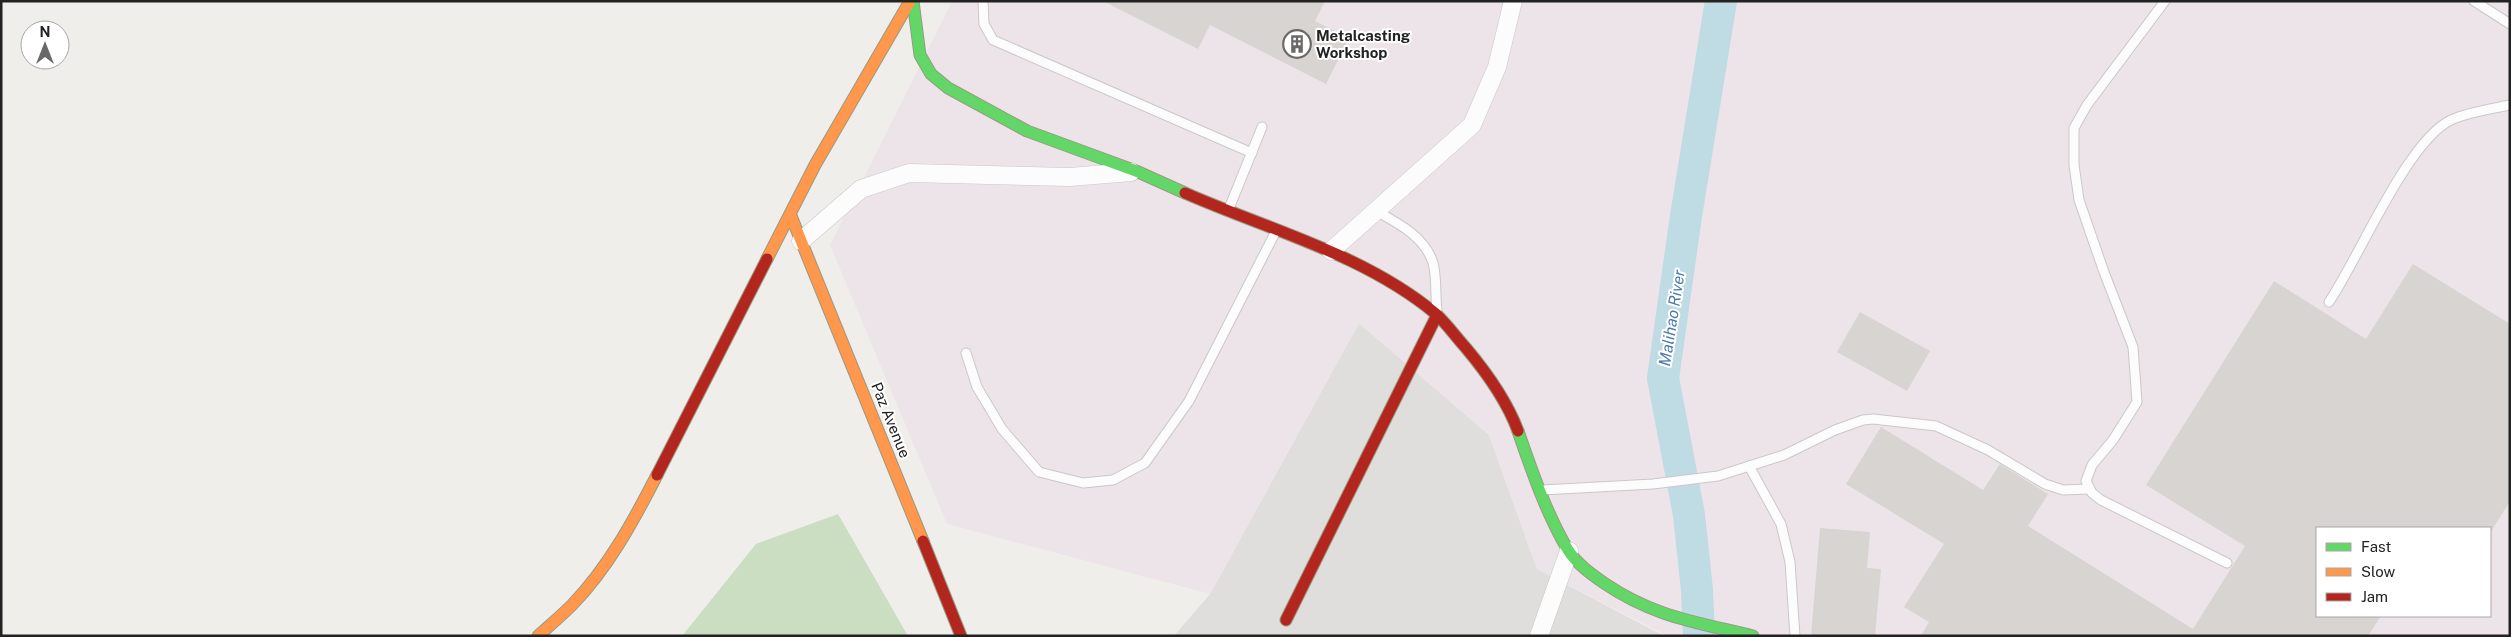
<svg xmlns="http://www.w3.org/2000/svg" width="2511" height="637" viewBox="0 0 2511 637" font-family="'Public Sans',sans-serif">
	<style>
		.residential { fill: #dfdedc }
		.industrial { fill: #ede4e9; fill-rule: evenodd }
		.forest { fill: #cbdec1 }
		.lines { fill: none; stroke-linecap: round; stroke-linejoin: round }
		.river { stroke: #bfdbe3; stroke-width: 32 }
		.building { fill: #d7d4d2 }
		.lane-casing { stroke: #c9c8c7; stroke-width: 11 }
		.street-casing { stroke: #c9c8c7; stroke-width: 19 }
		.fast-casing { stroke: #999a82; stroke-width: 13 }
		.slow-casing { stroke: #999a82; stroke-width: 13 }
		.jam-casing { stroke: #999a82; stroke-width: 13 }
		.lane { stroke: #fdfcfc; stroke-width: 9 }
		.street { stroke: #fdfcfc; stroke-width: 18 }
		.fast { stroke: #63d668; stroke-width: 11 }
		.slow { stroke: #ff974d; stroke-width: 11 }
		.jam { stroke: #b3261e; stroke-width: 11 }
		.labels { text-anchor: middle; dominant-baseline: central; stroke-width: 4; stroke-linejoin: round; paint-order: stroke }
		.poi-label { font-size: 15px; font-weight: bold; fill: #222; stroke: #fff; text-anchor: start }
		.street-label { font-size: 15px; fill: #222; stroke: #fff }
		.water-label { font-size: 16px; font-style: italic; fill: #4a7aab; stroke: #fff }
	</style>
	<rect width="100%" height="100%" fill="#f0eeeb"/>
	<path class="residential" d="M1359 323 1489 435 1537 569 1664 636H1174L1210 594Z"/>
	<path class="industrial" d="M952 1H2510V636L1665 635 1537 569 1489 435 1359 323 1210 594 947 524 830 245ZM2317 528H2490V616H2317Z"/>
	<path class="forest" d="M838 514 908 636H682L756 544Z"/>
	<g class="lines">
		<path class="river" d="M1699 636 1697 590 1689 515 1663 378 1686 216 1721 1"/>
	</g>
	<g class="building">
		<path d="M1103 1H1325L1315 21 1349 38 1326 84 1210 25 1198 49Z"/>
		<path d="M2413 264 2510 324V501L2490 533V528H2317V616H2381L2368 636H1921L1929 622 1904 607 1944 544 1846 484 1881 427 1983 490 2000 464 2048 494 2028 526 2193 629 2245 546 2146 485 2274 281 2366 339Z"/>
		<path d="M1860 312 1930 351 1907 391 1837 352Z"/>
		<path d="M1820 528 1870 532 1867 568 1881 569 1875 636H1811Z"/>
	</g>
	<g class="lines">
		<defs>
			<g id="lane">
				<path d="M983 1 984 24 993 40 1252 153"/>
				<path d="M2165 1 2087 105 2074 128V165L2079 200 2104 272 2133 347 2137 402 2113 440 2092 465 2086 481 2092 493 2101 500 2227 563"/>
				<path d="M2474 1 2510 24"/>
				<path d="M1228 211 1262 127"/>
				<path d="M1376 211C1398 223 1425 237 1433 263 1437 277 1435 296 1437 310"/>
				<path d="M2329 302C2359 258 2407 141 2451 120 2468 112 2491 109 2510 105"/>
				<path d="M966 353 977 387 1002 429 1039 472 1083 483 1113 480 1145 463 1189 401 1276 231"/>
				<path d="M1749 466 1781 524 1790 562 1795 636"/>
				<path d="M1542 490 1653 484 1718 476 1784 455 1835 430 1863 420 1873 419 1936 426 1988 450 2045 484 2063 490 2089 489"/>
			</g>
			<g id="street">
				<path d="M801 241 861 189 909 173 1070 177 1131 172"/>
				<path d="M1331 251 1472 125 1497 67 1513 1"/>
				<path d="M1539 636 1569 551"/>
			</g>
			<g id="fast">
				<path d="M913 1 920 55 931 74 948 88 1027 131 1136 171 1185 193"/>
				<path d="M1518 431C1532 471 1546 513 1568 550 1577 564 1591 574 1604 583 1654 617 1696 622 1753 636"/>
			</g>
			<g id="slow">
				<path d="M791 216 923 541"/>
				<path d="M767 259 815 165 910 1"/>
				<path d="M538 636C549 626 561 616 572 605 608 568 634 520 657 475"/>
			</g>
			<g id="jam">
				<path d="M1185 193C1269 230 1364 254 1436 314 1447 324 1456 337 1466 348 1487 373 1507 401 1518 431"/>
				<path d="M657 475 767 259"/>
				<path d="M923 541 961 636"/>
				<path d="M1286 620 1437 315"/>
			</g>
		</defs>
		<use href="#lane" class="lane-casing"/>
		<use href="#street" class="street-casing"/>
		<use href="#fast" class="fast-casing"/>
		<use href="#slow" class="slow-casing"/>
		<use href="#jam" class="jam-casing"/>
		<use href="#lane" class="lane"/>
		<use href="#street" class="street"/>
		<use href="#fast" class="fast"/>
		<use href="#slow" class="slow"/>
		<use href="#jam" class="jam"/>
	</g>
	<defs>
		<symbol id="building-ring" viewBox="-11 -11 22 22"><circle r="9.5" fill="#fff" stroke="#6a6968" stroke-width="1.5"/><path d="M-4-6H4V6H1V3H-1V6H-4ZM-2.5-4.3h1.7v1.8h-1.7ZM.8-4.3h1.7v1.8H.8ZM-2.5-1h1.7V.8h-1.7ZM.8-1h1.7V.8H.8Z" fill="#6a6968"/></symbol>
	</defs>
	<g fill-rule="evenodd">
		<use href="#building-ring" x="1281" y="28" width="32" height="32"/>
	</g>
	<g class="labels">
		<g class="poi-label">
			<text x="1316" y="35">Metalcasting<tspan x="1316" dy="17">Workshop</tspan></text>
		</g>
		<g class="street-label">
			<text transform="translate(891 420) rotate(68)">Paz Avenue</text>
		</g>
		<g class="water-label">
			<text transform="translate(1672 318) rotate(-81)">Malihao River</text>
		</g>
	</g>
	<rect width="2511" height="637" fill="none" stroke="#222222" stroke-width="5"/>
	<rect x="2316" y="527" width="175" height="90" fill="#ffffff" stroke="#a7a7a7"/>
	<rect x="2326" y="543" width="25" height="8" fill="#63d668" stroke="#a7a7a7"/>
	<text x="2361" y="552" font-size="15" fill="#222222">Fast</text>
	<rect x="2326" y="568" width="25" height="8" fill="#ff974d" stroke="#a7a7a7"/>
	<text x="2361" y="577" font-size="15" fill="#222222">Slow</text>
	<rect x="2326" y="593" width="25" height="8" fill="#b3261e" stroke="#a7a7a7"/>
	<text x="2361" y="602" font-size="15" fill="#222222">Jam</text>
	<g transform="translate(45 45)"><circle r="24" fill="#ffffff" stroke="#a7a7a7"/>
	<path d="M0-4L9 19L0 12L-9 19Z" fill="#6a6968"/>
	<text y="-8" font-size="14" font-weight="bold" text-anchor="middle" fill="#222222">N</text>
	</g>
</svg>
